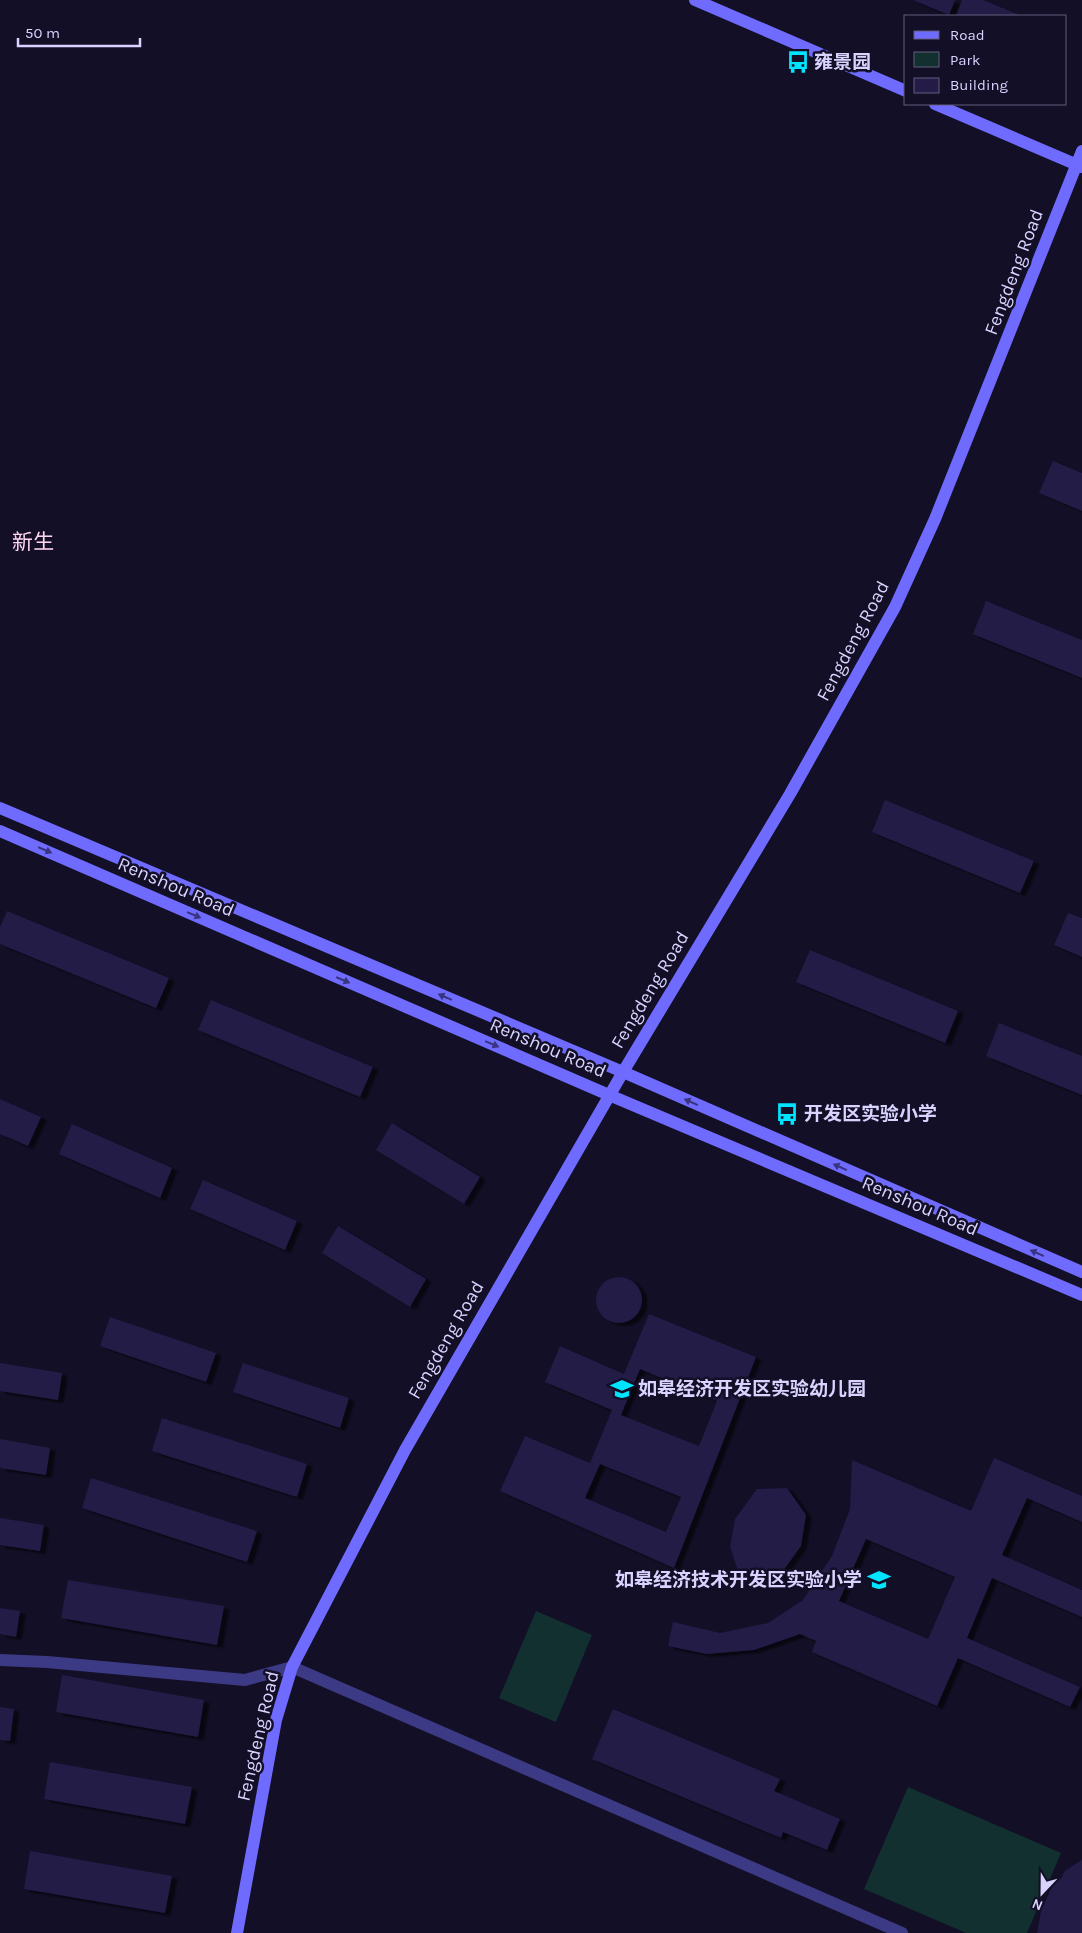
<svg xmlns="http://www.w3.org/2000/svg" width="1082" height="1933" viewBox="0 0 1082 1933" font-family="Karla,'Noto Sans SC',sans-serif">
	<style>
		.green { fill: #12302f }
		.building { fill: #241b47; fill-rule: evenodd; filter: url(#shadow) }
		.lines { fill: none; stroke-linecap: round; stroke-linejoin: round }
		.street { stroke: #3d3a85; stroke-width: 12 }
		.secondary { stroke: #6f6bff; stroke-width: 12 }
		.oneway { fill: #38347d }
		.labels { text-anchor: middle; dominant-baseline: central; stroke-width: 5; stroke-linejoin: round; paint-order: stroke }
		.poi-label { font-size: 19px; font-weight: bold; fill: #d9d4ff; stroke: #130f26; text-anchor: start }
		.street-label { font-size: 19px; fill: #d9d4ff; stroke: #130f26 }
		.quarter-label { font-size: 21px; fill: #ffd6f0; stroke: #130f26 }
	</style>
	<defs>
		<filter id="shadow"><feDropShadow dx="5.5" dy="3" stdDeviation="1" flood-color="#0009"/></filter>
	</defs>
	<rect width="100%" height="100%" fill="#130f26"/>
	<g class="green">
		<path d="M536 1611 592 1635 556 1722 499 1698Z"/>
		<path d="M908 1787 1061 1853 1027 1933H966L864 1889Z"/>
	</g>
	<g class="building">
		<path d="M913 0H955L949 15Z"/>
		<path d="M962 0H983L1022 16H956Z"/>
		<path d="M1053 461 1082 473V511L1039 493Z"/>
		<path d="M986 601 1082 640V678L973 634Z"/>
		<path d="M885 800 1034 861 1020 893 872 832Z"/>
		<path d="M7 911 169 978 156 1008 0 944V927Z"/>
		<path d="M1068 913 1082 918V957L1054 945Z"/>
		<path d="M810 950 958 1011 945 1043 796 982Z"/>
		<path d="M211 1000 373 1067 360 1097 198 1030Z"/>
		<path d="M999 1023 1082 1056V1095L986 1056Z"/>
		<path d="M0 1099 41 1117 28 1146 0 1134Z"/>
		<path d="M392 1123 480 1177 464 1204 376 1150Z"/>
		<path d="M72 1124 172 1168 160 1198 59 1154Z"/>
		<path d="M203 1180 297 1221 285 1250 190 1209Z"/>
		<path d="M338 1226 426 1279 410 1307 322 1253Z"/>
		<circle cx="619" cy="1300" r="23"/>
		<path d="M649 1314 756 1357 674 1568 500 1491 525 1436 590 1463 612 1410 545 1382 560 1346 624 1374ZM640 1369 717 1401 699 1446 621 1415ZM600 1464 681 1497 666 1532 585 1498Z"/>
		<path d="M110 1317 216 1353 206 1382 100 1346Z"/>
		<path d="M0 1363 62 1373 58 1400 0 1391Z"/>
		<path d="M243 1363 349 1398 340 1428 233 1392Z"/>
		<path d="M162 1418 307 1464 297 1497 152 1451Z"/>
		<path d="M0 1439 50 1448 46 1475 0 1468Z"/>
		<path d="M994 1458 1082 1496V1522L1027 1498 1002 1555 1082 1590V1617L992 1578 967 1638 1080 1687 1070 1707 958 1658 937 1706 812 1652 816 1641 800 1634 754 1650 707 1654 668 1646 673 1622 720 1633 768 1623 803 1600 832 1556 850 1509 852 1460 971 1511ZM866 1539 955 1577 928 1639 839 1601Z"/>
		<path d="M91 1478 257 1531 247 1562 82 1508Z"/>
		<path d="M787 1488 806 1515 801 1546 783 1571 758 1581 739 1574 730 1547 735 1519 757 1489Z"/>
		<path d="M0 1518 44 1525 40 1551 0 1545Z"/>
		<path d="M68 1580 224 1606 217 1645 61 1618Z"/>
		<path d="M0 1608 20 1611 16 1637 0 1634Z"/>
		<path d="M62 1675 204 1700 198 1737 56 1712Z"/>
		<path d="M0 1707 14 1709 10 1741 0 1740Z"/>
		<path d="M613 1709 780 1779 774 1791 840 1819 827 1850 783 1832 781 1838 592 1759Z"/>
		<path d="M50 1762 192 1787 185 1824 44 1799Z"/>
		<path d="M30 1851 172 1876 165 1913 24 1889Z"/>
		<path d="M1082 1860V1933H1037L1041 1911 1051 1889 1066 1870Z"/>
	</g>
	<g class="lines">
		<path class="street" d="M0 1660 47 1662 245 1680 292 1667 902 1933"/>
		<g class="secondary">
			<path d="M695 0 906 91"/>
			<path d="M935 104 1082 167"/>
			<path d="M0 808 623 1072 1082 1272"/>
			<path d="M0 831 609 1095 1082 1295"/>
			<path d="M237 1933 276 1720 292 1667 405 1450 623 1072 790 794 895 607 935 519 1082 151"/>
		</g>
	</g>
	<defs><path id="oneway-solid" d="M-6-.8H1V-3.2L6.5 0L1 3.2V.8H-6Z" transform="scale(1.25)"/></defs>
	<g class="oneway">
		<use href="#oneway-solid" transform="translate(45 850) rotate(23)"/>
		<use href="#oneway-solid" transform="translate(194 915) rotate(23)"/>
		<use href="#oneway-solid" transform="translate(343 980) rotate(23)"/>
		<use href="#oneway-solid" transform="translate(445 997) rotate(-157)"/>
		<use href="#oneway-solid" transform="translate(492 1044) rotate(23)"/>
		<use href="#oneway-solid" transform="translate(691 1102) rotate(-156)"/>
		<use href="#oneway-solid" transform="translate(840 1167) rotate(-156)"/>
		<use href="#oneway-solid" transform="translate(1037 1253) rotate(-156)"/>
	</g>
	<defs>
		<symbol id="bus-bare" viewBox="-9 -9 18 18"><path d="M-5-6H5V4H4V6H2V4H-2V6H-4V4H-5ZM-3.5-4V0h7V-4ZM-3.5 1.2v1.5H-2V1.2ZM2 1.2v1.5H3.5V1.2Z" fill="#00e5ff" stroke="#130f26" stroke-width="2.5" paint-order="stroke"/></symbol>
		<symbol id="school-bare" viewBox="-9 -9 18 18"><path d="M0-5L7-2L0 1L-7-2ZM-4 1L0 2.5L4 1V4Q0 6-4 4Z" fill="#00e5ff" stroke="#130f26" stroke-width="2.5" paint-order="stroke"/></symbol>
	</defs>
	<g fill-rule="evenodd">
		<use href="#bus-bare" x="782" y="46" width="32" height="32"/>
		<use href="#bus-bare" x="771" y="1098" width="32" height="32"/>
		<use href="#school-bare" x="606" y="1373" width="32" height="32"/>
		<use href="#school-bare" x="863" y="1564" width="32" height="32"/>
	</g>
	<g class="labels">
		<g class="poi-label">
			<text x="814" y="62">雍景园</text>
			<text x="804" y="1114">开发区实验小学</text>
			<text x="638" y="1389">如皋经济开发区实验幼儿园</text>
			<text x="862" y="1580" text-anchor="end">如皋经济技术开发区实验小学</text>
		</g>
		<g class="street-label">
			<text transform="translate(1014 272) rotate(-69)">Fengdeng Road</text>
			<text transform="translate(853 641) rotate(-62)">Fengdeng Road</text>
			<text transform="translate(176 887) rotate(23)">Renshou Road</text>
			<text transform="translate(650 990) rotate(-59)">Fengdeng Road</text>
			<text transform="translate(548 1048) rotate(23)">Renshou Road</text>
			<text transform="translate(920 1206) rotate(23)">Renshou Road</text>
			<text transform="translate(446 1340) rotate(-60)">Fengdeng Road</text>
			<text transform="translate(258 1736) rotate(-77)">Fengdeng Road</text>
		</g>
		<g class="quarter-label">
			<text x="33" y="542">新生</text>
		</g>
	</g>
	<rect x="904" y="15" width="162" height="90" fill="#130f26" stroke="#625e7d"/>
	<rect x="914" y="31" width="25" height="8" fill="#6f6bff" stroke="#625e7d"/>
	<text x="950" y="40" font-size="15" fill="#d9d4ff">Road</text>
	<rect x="914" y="52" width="25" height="15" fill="#12302f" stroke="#625e7d"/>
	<text x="950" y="65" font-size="15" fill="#d9d4ff">Park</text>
	<rect x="914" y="78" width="25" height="15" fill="#241b47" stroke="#625e7d"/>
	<text x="950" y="90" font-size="15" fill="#d9d4ff">Building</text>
	<g transform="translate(1042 1893) rotate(202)" stroke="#130f26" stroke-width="4" paint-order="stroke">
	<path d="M0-4L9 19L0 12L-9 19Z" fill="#d9d4ff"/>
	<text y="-8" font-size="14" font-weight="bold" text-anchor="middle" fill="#d9d4ff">N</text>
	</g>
	<path d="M18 38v8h122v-8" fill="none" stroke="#d9d4ff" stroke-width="2.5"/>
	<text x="25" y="38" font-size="15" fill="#d9d4ff" stroke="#130f26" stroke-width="4" paint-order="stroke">50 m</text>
</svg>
